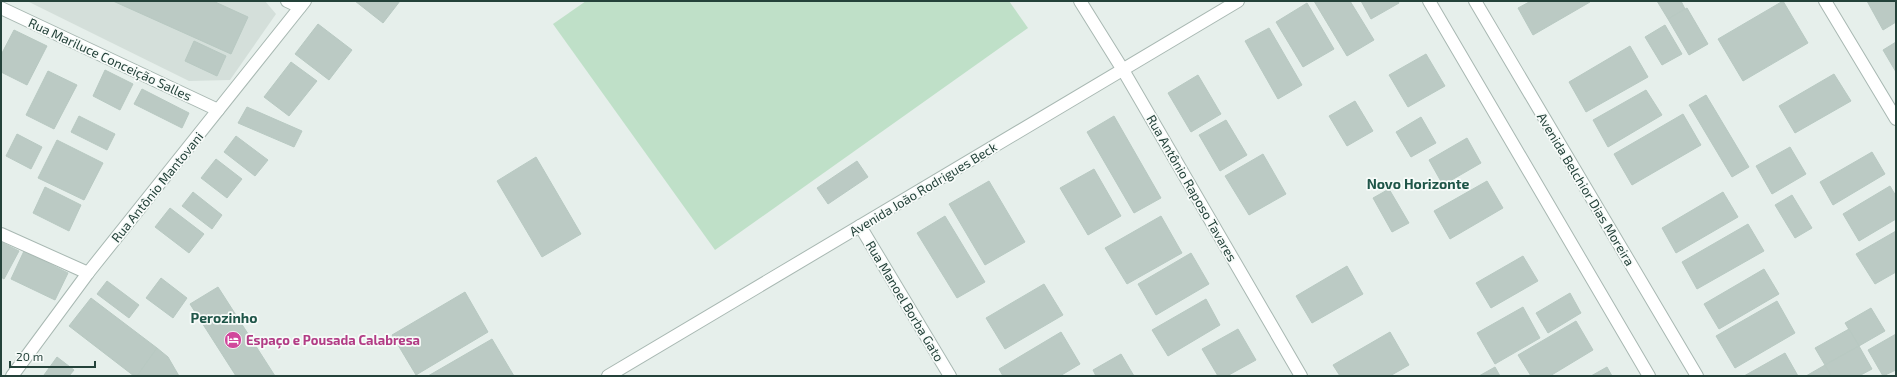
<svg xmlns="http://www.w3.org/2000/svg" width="1897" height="377" viewBox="0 0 1897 377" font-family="'Exo 2',sans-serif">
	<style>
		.built { fill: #d4dfda }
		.green { fill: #bfe0c8 }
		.building { fill: #bbcac4; stroke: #b8c9c2 }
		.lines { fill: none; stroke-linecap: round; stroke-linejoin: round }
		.minor-casing { stroke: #a8b8b2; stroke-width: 14 }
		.minor { stroke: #fff; stroke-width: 12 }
		.labels { text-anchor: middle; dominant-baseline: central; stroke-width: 3.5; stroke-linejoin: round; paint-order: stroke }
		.street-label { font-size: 13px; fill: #24423a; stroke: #f7fbf9 }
		.hotel-label { font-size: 13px; font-weight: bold; fill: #b23c85; stroke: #f7fbf9; text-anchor: start }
		.neighbourhood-label { font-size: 14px; font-weight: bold; fill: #1f5548; stroke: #f7fbf9 }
	</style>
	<rect width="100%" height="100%" fill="#e6efeb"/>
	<path class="built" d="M27 1H265L276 14 230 80 189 81Z"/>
	<path class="green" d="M586 1H1009L1028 28 715 250 553 24Z"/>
	<g class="building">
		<path d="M113 1H213L248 17 231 54Z"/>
		<path d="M355 1H400L383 23Z"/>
		<path d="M1314 1H1350L1374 40 1347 56Z"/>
		<path d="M1361 1H1398L1399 3 1371 19Z"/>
		<path d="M1531 1H1589L1590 2 1533 35 1518 8Z"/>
		<path d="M1657 1H1681L1685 9 1668 19Z"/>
		<path d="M1783 1 1808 43 1743 81 1718 39Z"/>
		<path d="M1867 1H1896V22L1883 30Z"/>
		<path d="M1307 3 1334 49 1303 67 1276 22Z"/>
		<path d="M1687 8 1708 44 1689 55 1668 19Z"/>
		<path d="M318 24 352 50 329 80 295 54Z"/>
		<path d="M1665 25 1682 54 1662 65 1645 37Z"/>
		<path d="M1269 28 1302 85 1278 99 1245 41Z"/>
		<path d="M14 30 47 46 27 85 1 72V55Z"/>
		<path d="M194 41 226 56 217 76 185 61Z"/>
		<path d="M1896 42V72L1883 50Z"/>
		<path d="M1630 46 1648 77 1586 112 1569 82Z"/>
		<path d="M1426 54 1445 86 1408 107 1389 75Z"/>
		<path d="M291 62 317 81 289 116 264 97Z"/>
		<path d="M105 70 133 84 120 110 93 96Z"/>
		<path d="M48 71 77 85 54 129 26 115Z"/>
		<path d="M1834 74 1851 101 1795 133 1779 106Z"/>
		<path d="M1198 75 1221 114 1191 132 1168 93Z"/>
		<path d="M142 89 189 113 182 128 134 104Z"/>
		<path d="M1646 90 1662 115 1608 147 1593 120Z"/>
		<path d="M1706 95 1749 167 1732 177 1689 105Z"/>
		<path d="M1355 101 1373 131 1347 146 1329 116Z"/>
		<path d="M247 107 302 131 294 147 238 123Z"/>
		<path d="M1683 114 1701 145 1632 185 1614 154Z"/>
		<path d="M79 116 115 134 107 150 71 132Z"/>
		<path d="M1114 116 1161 198 1134 213 1087 132Z"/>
		<path d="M1421 117 1436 143 1411 157 1396 132Z"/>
		<path d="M1226 120 1247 155 1220 171 1199 135Z"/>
		<path d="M17 134 42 147 31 169 6 156Z"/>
		<path d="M236 136 268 160 255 176 224 152Z"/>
		<path d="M1467 138 1481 163 1443 185 1429 160Z"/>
		<path d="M57 140 103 163 84 200 38 178Z"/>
		<path d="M1790 147 1806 174 1772 194 1756 166Z"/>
		<path d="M1872 152 1885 174 1833 205 1820 182Z"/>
		<path d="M1263 154 1286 194 1249 215 1225 176Z"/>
		<path d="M536 157 581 234 542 257 497 181Z"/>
		<path d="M216 159 242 179 227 198 201 178Z"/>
		<path d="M857 161 868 177 828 204 817 188Z"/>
		<path d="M1094 169 1121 216 1088 235 1060 188Z"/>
		<path d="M989 181 1025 242 985 265 949 204Z"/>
		<path d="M1487 181 1503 208 1450 239 1434 211Z"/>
		<path d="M1890 186 1896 196V219L1859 241 1843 214Z"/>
		<path d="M45 187 81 205 69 231 33 213Z"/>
		<path d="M1389 189 1409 223 1392 232 1373 198Z"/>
		<path d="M193 192 222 215 212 229 182 206Z"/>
		<path d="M1723 192 1738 217 1676 253 1662 228Z"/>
		<path d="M1792 195 1812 228 1795 238 1775 205Z"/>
		<path d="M170 208 204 234 189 253 155 227Z"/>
		<path d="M945 216 985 282 957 298 917 233Z"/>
		<path d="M1161 216 1182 253 1127 284 1105 248Z"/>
		<path d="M1748 224 1764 251 1697 289 1682 262Z"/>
		<path d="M1896 231V272L1875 284 1856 254Z"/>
		<path d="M1 242 19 251 4 279 1 277Z"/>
		<path d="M24 251 68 273 55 300 11 279Z"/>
		<path d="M1191 253 1209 284 1156 315 1138 284Z"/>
		<path d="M1523 256 1538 281 1491 308 1476 283Z"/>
		<path d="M1347 266 1363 294 1312 323 1296 296Z"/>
		<path d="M1764 269 1779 294 1719 329 1704 304Z"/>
		<path d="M161 278 187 298 173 318 146 298Z"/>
		<path d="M107 281 139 305 129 318 97 294Z"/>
		<path d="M1044 284 1063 315 1005 349 986 318Z"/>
		<path d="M218 287 275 376H236L190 304Z"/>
		<path d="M465 292 488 332 416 375 392 335Z"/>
		<path d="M1570 293 1581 313 1548 333 1536 313Z"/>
		<path d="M91 298 157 348 137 376H134L69 326Z"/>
		<path d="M1206 299 1220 325 1168 356 1152 330Z"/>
		<path d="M1777 301 1795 333 1735 368 1716 336Z"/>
		<path d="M1523 307 1540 338 1495 364 1477 333Z"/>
		<path d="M1871 308 1885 331 1859 346 1845 323Z"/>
		<path d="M1576 321 1593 350 1550 376H1531L1518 355Z"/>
		<path d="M1238 329 1256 360 1227 376H1218L1202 349Z"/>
		<path d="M1849 329 1859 346 1825 365 1815 348Z"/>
		<path d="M1061 332 1080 364 1060 376H1003L999 369Z"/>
		<path d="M1390 332 1409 365 1390 376H1340L1333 365Z"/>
		<path d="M1896 334V370L1883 376 1868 350Z"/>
		<path d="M492 339 514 376H428Z"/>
		<path d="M1859 346 1872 369 1859 376H1831L1825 365Z"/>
		<path d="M157 348 168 357 179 376H137Z"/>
		<path d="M1785 353 1798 376H1744Z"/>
		<path d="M1121 354 1134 376H1096L1093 370Z"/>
		<path d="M57 357 74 370 69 376H45L44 375Z"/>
		<path d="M1825 365 1831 376H1806Z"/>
		<path d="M1495 367 1500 376H1479Z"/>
		<path d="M1607 367 1612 376H1591Z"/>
	</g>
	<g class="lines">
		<defs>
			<g id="minor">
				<path d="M287 1 300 7"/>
				<path d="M1080 1 1123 70 1301 376"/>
				<path d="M1429 1 1649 376"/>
				<path d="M1475 1 1697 376"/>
				<path d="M1825 1 1896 119"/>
				<path d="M1 8 218 110"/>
				<path d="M860 226 950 376"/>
				<path d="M1 234 88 273"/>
				<path d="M12 376 88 273 305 1"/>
				<path d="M608 376 1238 1"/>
			</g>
		</defs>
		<use href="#minor" class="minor-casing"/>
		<use href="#minor" class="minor"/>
	</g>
	<defs>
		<symbol id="hotel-disc" viewBox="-11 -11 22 22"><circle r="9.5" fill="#d1479c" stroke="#f7fbf9"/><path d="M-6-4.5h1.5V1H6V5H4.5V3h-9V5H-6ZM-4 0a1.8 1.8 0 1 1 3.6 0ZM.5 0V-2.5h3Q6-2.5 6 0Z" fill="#fff"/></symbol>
	</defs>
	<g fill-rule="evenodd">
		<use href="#hotel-disc" x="223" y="330" width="20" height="20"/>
	</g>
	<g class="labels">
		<g class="street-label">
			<text transform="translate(110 59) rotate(25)">Rua Mariluce Conceição Salles</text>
			<text transform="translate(157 187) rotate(-51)">Rua Antônio Mantovani</text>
			<text transform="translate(1192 188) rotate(60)">Rua Antônio Raposo Tavares</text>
			<text transform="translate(923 189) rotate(-31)">Avenida João Rodrigues Beck</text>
			<text transform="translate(1586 189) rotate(59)">Avenida Belchior Dias Moreira</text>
			<text transform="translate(905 301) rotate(59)">Rua Manoel Borba Gato</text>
		</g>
		<g class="hotel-label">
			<text x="246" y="340">Espaço e Pousada Calabresa</text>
		</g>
		<g class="neighbourhood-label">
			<text x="1418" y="183">Novo Horizonte</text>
			<text x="224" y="317">Perozinho</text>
		</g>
	</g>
	<rect width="1897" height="377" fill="none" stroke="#24423a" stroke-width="4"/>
	<path d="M10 361v6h85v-6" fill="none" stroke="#24423a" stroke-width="2"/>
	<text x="16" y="361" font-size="12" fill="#24423a" stroke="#f7fbf9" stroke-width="3" paint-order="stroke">20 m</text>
</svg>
